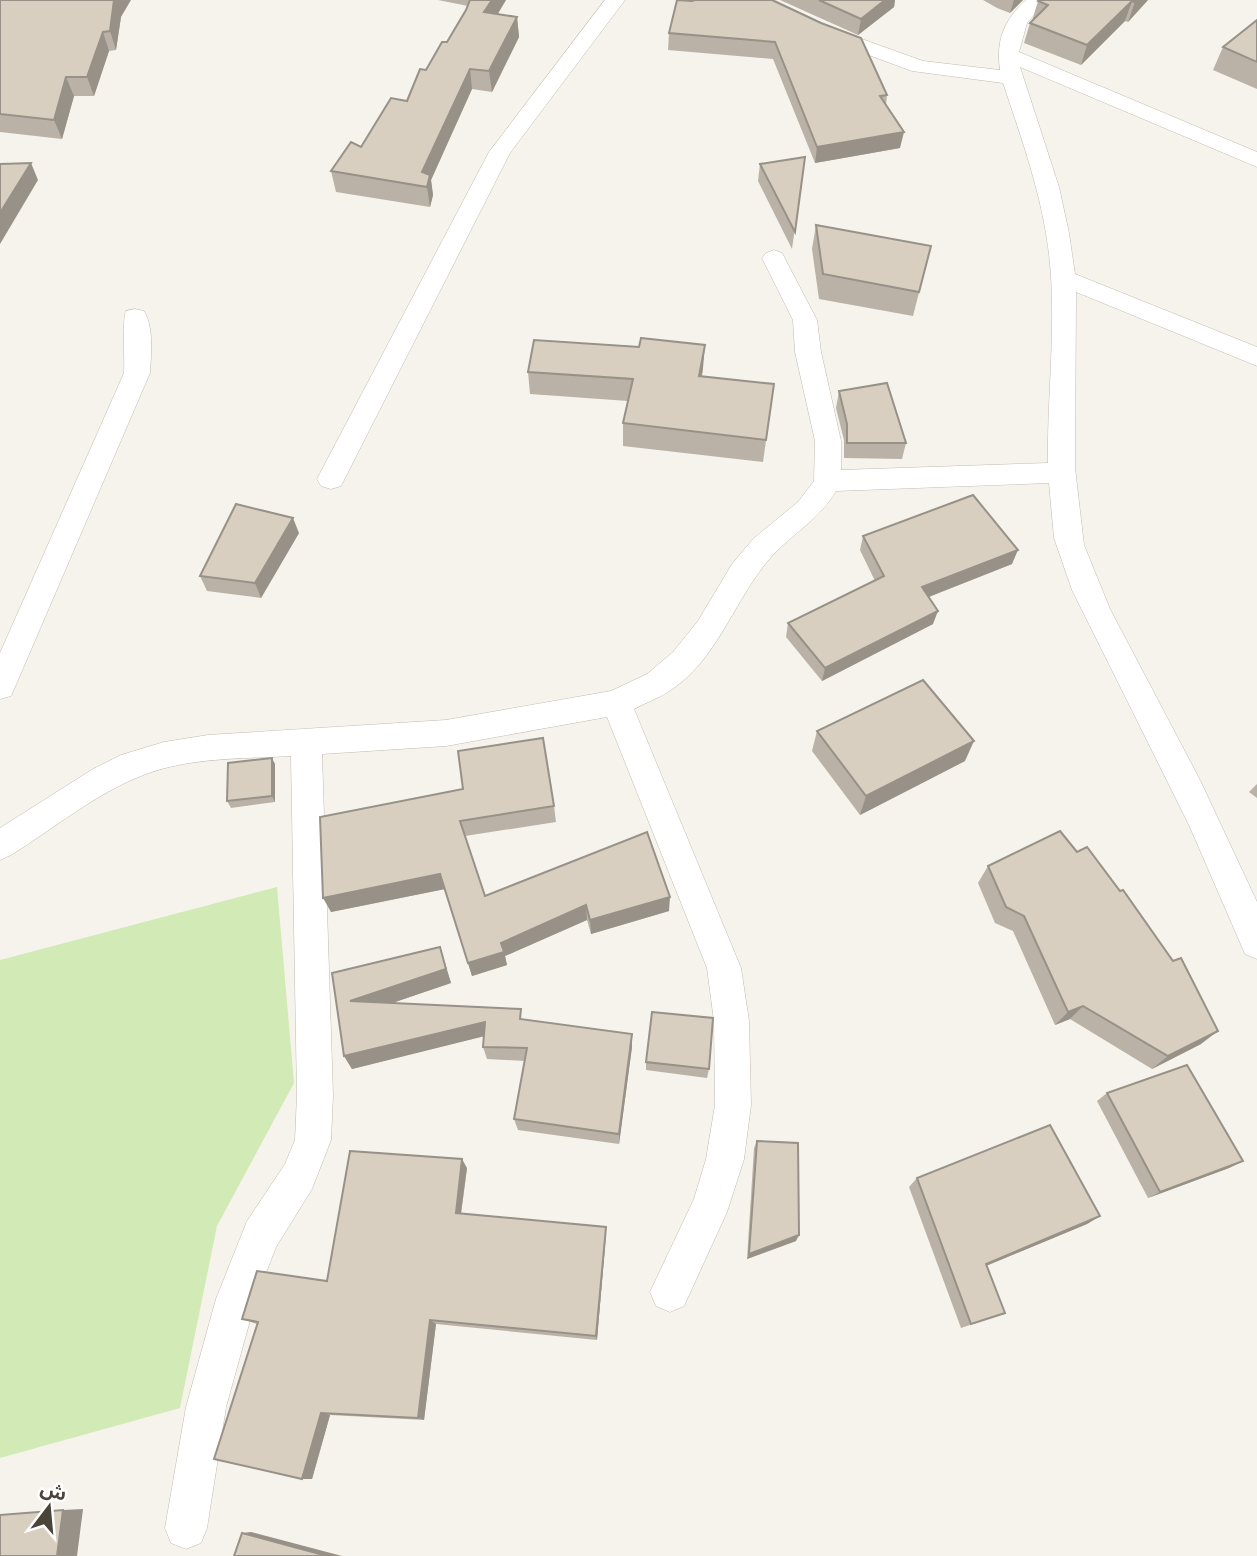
<svg xmlns="http://www.w3.org/2000/svg" width="1257" height="1556" viewBox="0 0 1257 1556" font-family="'Titillium Web','Noto Sans Arabic',sans-serif">
	<style>
		.green { fill: #d2eab5 }
		.lines { fill: none; stroke-linecap: round; stroke-linejoin: round }
		.minor-casing { stroke: #c2bbae; stroke-width: 1 }
		.minor { fill: #fff; fill-rule: evenodd }
		.wall { fill: #bab2a6 }
		.shaded-wall { fill: #979187 }
		.building { fill: #d8cfc1; stroke: #979187; stroke-width: 2 }
	</style>
	<rect width="100%" height="100%" fill="#f6f3ec"/>
	<path class="green" d="M277 887 294 1083 217 1226 180 1408 0 1458V960Z"/>
	<g class="lines">
		<defs>
			<g id="minor">
				<path d="M605 0H625L510 153 341 486 331 489 321 486 317 479 489 152Z"/>
				<path d="M748 0H774L834 29 923 61 1000 70C996 41 1003 21 1026 0H1047L1027 23 1019 52 1257 152V167L1020 67 1059 187 1069 233 1075 274 1257 347V366L1076 292 1075 468 1084 545 1110 609 1200 780 1257 902V959L1245 954 1189 825 1072 590 1054 538 1049 483 836 491C820 519 793 533 772 556 734 598 718 661 668 692 657 699 645 703 634 709L741 968 749 1021 751 1105 744 1159 727 1212 684 1306 670 1312 656 1306 650 1292 694 1199 706 1159 715 1105 714 1021 707 968 607 717 446 746 322 754 333 1095 331 1140 312 1189 276 1247 256 1299 226 1407 207 1528 201 1543 186 1549 171 1543 165 1528 186 1407 216 1299 247 1221 285 1164 295 1140 297 1095 291 756C242 759 187 757 141 776 95 794 53 829 11 855L0 860V828L93 769 121 755 164 742 208 735 446 720 611 691 647 674 673 652 698 621 732 564 754 538 798 502 814 481 815 441 795 352 793 320 762 258 766 253 774 250 782 253 817 320 821 352 841 441V470L1048 463C1047 394 1057 323 1049 254 1042 195 1022 140 1003 83L912 71 820 37 751 4Z"/>
				<path d="M135 309 144 311C154 328 151 354 150 373L15 687 11 696 0 699V653L124 373C125 359 122 319 126 311Z"/>
			</g>
		</defs>
		<use href="#minor" class="minor-casing"/>
		<use href="#minor" class="minor"/>
	</g>
	<g class="wall">
		<path d="M0 0 121 17 116 50 109 51 94 96H74L62 139 0 132Z"/>
		<path d="M438 0H506L498 14 517 17 519 37 492 92 472 89 431 180 433 195 430 207 336 192 331 171 361 147 407 101 426 70 447 42 468 6Z"/>
		<path d="M780 0H895L894 7 858 35Z"/>
		<path d="M983 0H1023L1010 13 997 8Z"/>
		<path d="M1148 0 1128 22 1125 21 1081 65 1024 43 1030 23 1032 21 1038 1Z"/>
		<path d="M692 1 887 95 886 105 900 148 815 163 773 59 668 50 669 33Z"/>
		<path d="M1257 20V89L1213 70 1223 47Z"/>
		<path d="M805 157 792 249 758 181 760 164Z"/>
		<path d="M816 225 931 246 913 316 819 299 812 249Z"/>
		<path d="M703 368 702 376 774 384 763 462 623 446V423L628 401 530 394 528 372Z"/>
		<path d="M839 391 906 443 902 459 844 458V440L836 408Z"/>
		<path d="M299 533 261 598 207 591 200 576Z"/>
		<path d="M863 536 1012 564 929 597 933 624 822 681 786 637 788 623 875 581 860 550Z"/>
		<path d="M817 731 965 761 860 815 812 751Z"/>
		<path d="M275 764V802L231 808 227 801Z"/>
		<path d="M1257 784V798L1249 792Z"/>
		<path d="M554 806 556 822 465 836 485 896 669 911 591 934 587 920 505 956 507 965 472 976 445 889 331 912 320 817Z"/>
		<path d="M988 866 1201 1044 1152 1069 1070 1019 1055 1025 1013 931 995 923 978 883Z"/>
		<path d="M440 947 451 983 392 1003 632 1034V1047L619 1144 518 1130 514 1119 525 1061 487 1059 483 1047 484 1036 352 1069 344 1056Z"/>
		<path d="M646 1062 709 1069 707 1078 646 1070Z"/>
		<path d="M1107 1093 1243 1161 1229 1168 1148 1198 1097 1101Z"/>
		<path d="M757 1141 796 1241 747 1259 754 1148Z"/>
		<path d="M467 1168 461 1214 606 1227V1234L597 1340 436 1324 424 1420 330 1415 312 1479 257 1324 242 1319 327 1281Z"/>
		<path d="M917 1178 1100 1216 1087 1224 986 1266 1005 1313 961 1328 909 1187Z"/>
	</g>
	<g class="shaded-wall">
		<path d="M114 0H131L121 17 116 50 110 31Z"/>
		<path d="M492 0H506L486 32 484 12Z"/>
		<path d="M885 0H895L894 7 858 35 861 19Z"/>
		<path d="M1014 0H1023L1010 13Z"/>
		<path d="M1137 0H1148L1128 22 1135 2Z"/>
		<path d="M1132 1 1125 21 1081 65 1087 45Z"/>
		<path d="M517 17 519 37 492 92 489 71Z"/>
		<path d="M103 32 109 51 94 96 87 77Z"/>
		<path d="M470 69 472 89 431 180 433 195 430 207 427 187 422 172Z"/>
		<path d="M66 77 74 96 62 139 54 120Z"/>
		<path d="M904 132 900 148 815 163 817 147Z"/>
		<path d="M31 163 38 180 0 244V213Z"/>
		<path d="M705 345 703 368 698 398 699 376Z"/>
		<path d="M293 518 299 533 261 598 255 583Z"/>
		<path d="M1018 550 1012 564 918 601 922 587Z"/>
		<path d="M938 611 933 624 822 681 825 668Z"/>
		<path d="M974 741 965 761 860 815 866 796Z"/>
		<path d="M272 758 275 764V802L272 796Z"/>
		<path d="M440 874 445 889 331 912 323 898Z"/>
		<path d="M670 897 669 911 591 934 590 920Z"/>
		<path d="M586 905 587 920 505 956 507 965 472 976 468 963 501 943Z"/>
		<path d="M440 947 451 983 357 1015 350 1001Z"/>
		<path d="M1083 1006 1070 1019 1055 1025 1068 1012Z"/>
		<path d="M485 1022 489 1035 352 1069 344 1056Z"/>
		<path d="M1218 1031 1201 1044 1152 1069 1168 1056Z"/>
		<path d="M632 1034V1047L619 1144V1134Z"/>
		<path d="M462 1159 467 1168 460 1220 456 1213Z"/>
		<path d="M1243 1161 1229 1168 1148 1198 1160 1192Z"/>
		<path d="M1100 1216 1087 1224 976 1270 986 1264Z"/>
		<path d="M606 1227V1234L597 1340 596 1336Z"/>
		<path d="M799 1235 796 1241 747 1259 749 1254Z"/>
		<path d="M430 1320 436 1324 424 1420 418 1418Z"/>
		<path d="M321 1413 330 1415 312 1479H302Z"/>
		<path d="M83 1509 77 1556H57L63 1510Z"/>
		<path d="M251 1532 342 1556H327L242 1533Z"/>
	</g>
	<g class="building">
		<path d="M0 0H114L110 31 103 32 87 77H66L54 120 0 114Z"/>
		<path d="M470 0H492L484 12 517 17 489 71 470 69 422 172 430 175 427 187 331 171 351 142 361 147 391 98 407 101 420 69 426 70 442 42H447L466 10Z"/>
		<path d="M677 0 692 1 695 0H772L821 23 861 38 887 95 880 96 904 132 817 147 775 42 669 33Z"/>
		<path d="M819 0H885L861 19Z"/>
		<path d="M1039 0H1137L1135 2 1132 1 1087 45 1030 23 1048 5 1038 1Z"/>
		<path d="M1257 20V62L1223 47Z"/>
		<path d="M805 157 795 232 760 164Z"/>
		<path d="M31 163 0 213V164Z"/>
		<path d="M816 225 931 246 919 292 823 274Z"/>
		<path d="M641 338 705 345 699 376 774 384 766 440 623 423 633 379 528 372 534 340 639 347Z"/>
		<path d="M887 383 906 443H847V424L839 391Z"/>
		<path d="M973 495 1018 550 922 587 938 611 825 668 788 623 884 576 863 536Z"/>
		<path d="M236 504 293 518 255 583 200 576Z"/>
		<path d="M923 680 974 741 866 796 817 731Z"/>
		<path d="M543 738 554 806 460 821 485 896 647 832 670 897 590 920 586 905 501 943 504 952 468 963 440 874 323 898 320 817 463 789 458 751Z"/>
		<path d="M272 758V796L227 801 228 763Z"/>
		<path d="M1060 831 1077 852 1087 847 1120 891 1123 890 1173 961 1181 958 1218 1031 1168 1056 1083 1006 1068 1012 1024 916 1006 907 988 866Z"/>
		<path d="M440 947 446 969 350 1001 521 1009 520 1019 632 1034 619 1134 514 1119 527 1048 483 1047 485 1022 344 1056 332 973Z"/>
		<path d="M652 1012 713 1018 709 1069 646 1062Z"/>
		<path d="M1187 1065 1243 1161 1160 1192 1107 1093Z"/>
		<path d="M1050 1125 1100 1216 986 1264 1005 1313 971 1324 917 1178Z"/>
		<path d="M757 1141 798 1143 799 1235 749 1254Z"/>
		<path d="M350 1151 462 1159 456 1213 606 1227 596 1336 430 1320 418 1418 321 1413 302 1479 214 1459 258 1322 242 1319 257 1271 327 1281Z"/>
		<path d="M63 1510 57 1556H0V1515Z"/>
		<path d="M242 1533 327 1556H234Z"/>
	</g>
	<g transform="translate(49 1507) rotate(16)" stroke="#ffffff" stroke-width="5" paint-order="stroke">
	<path d="M0-5L12 26L0 18L-12 26Z" fill="#4b4439"/>
	<text y="-10" font-size="19" font-weight="bold" text-anchor="middle" fill="#4b4439">ش</text>
	</g>
</svg>
